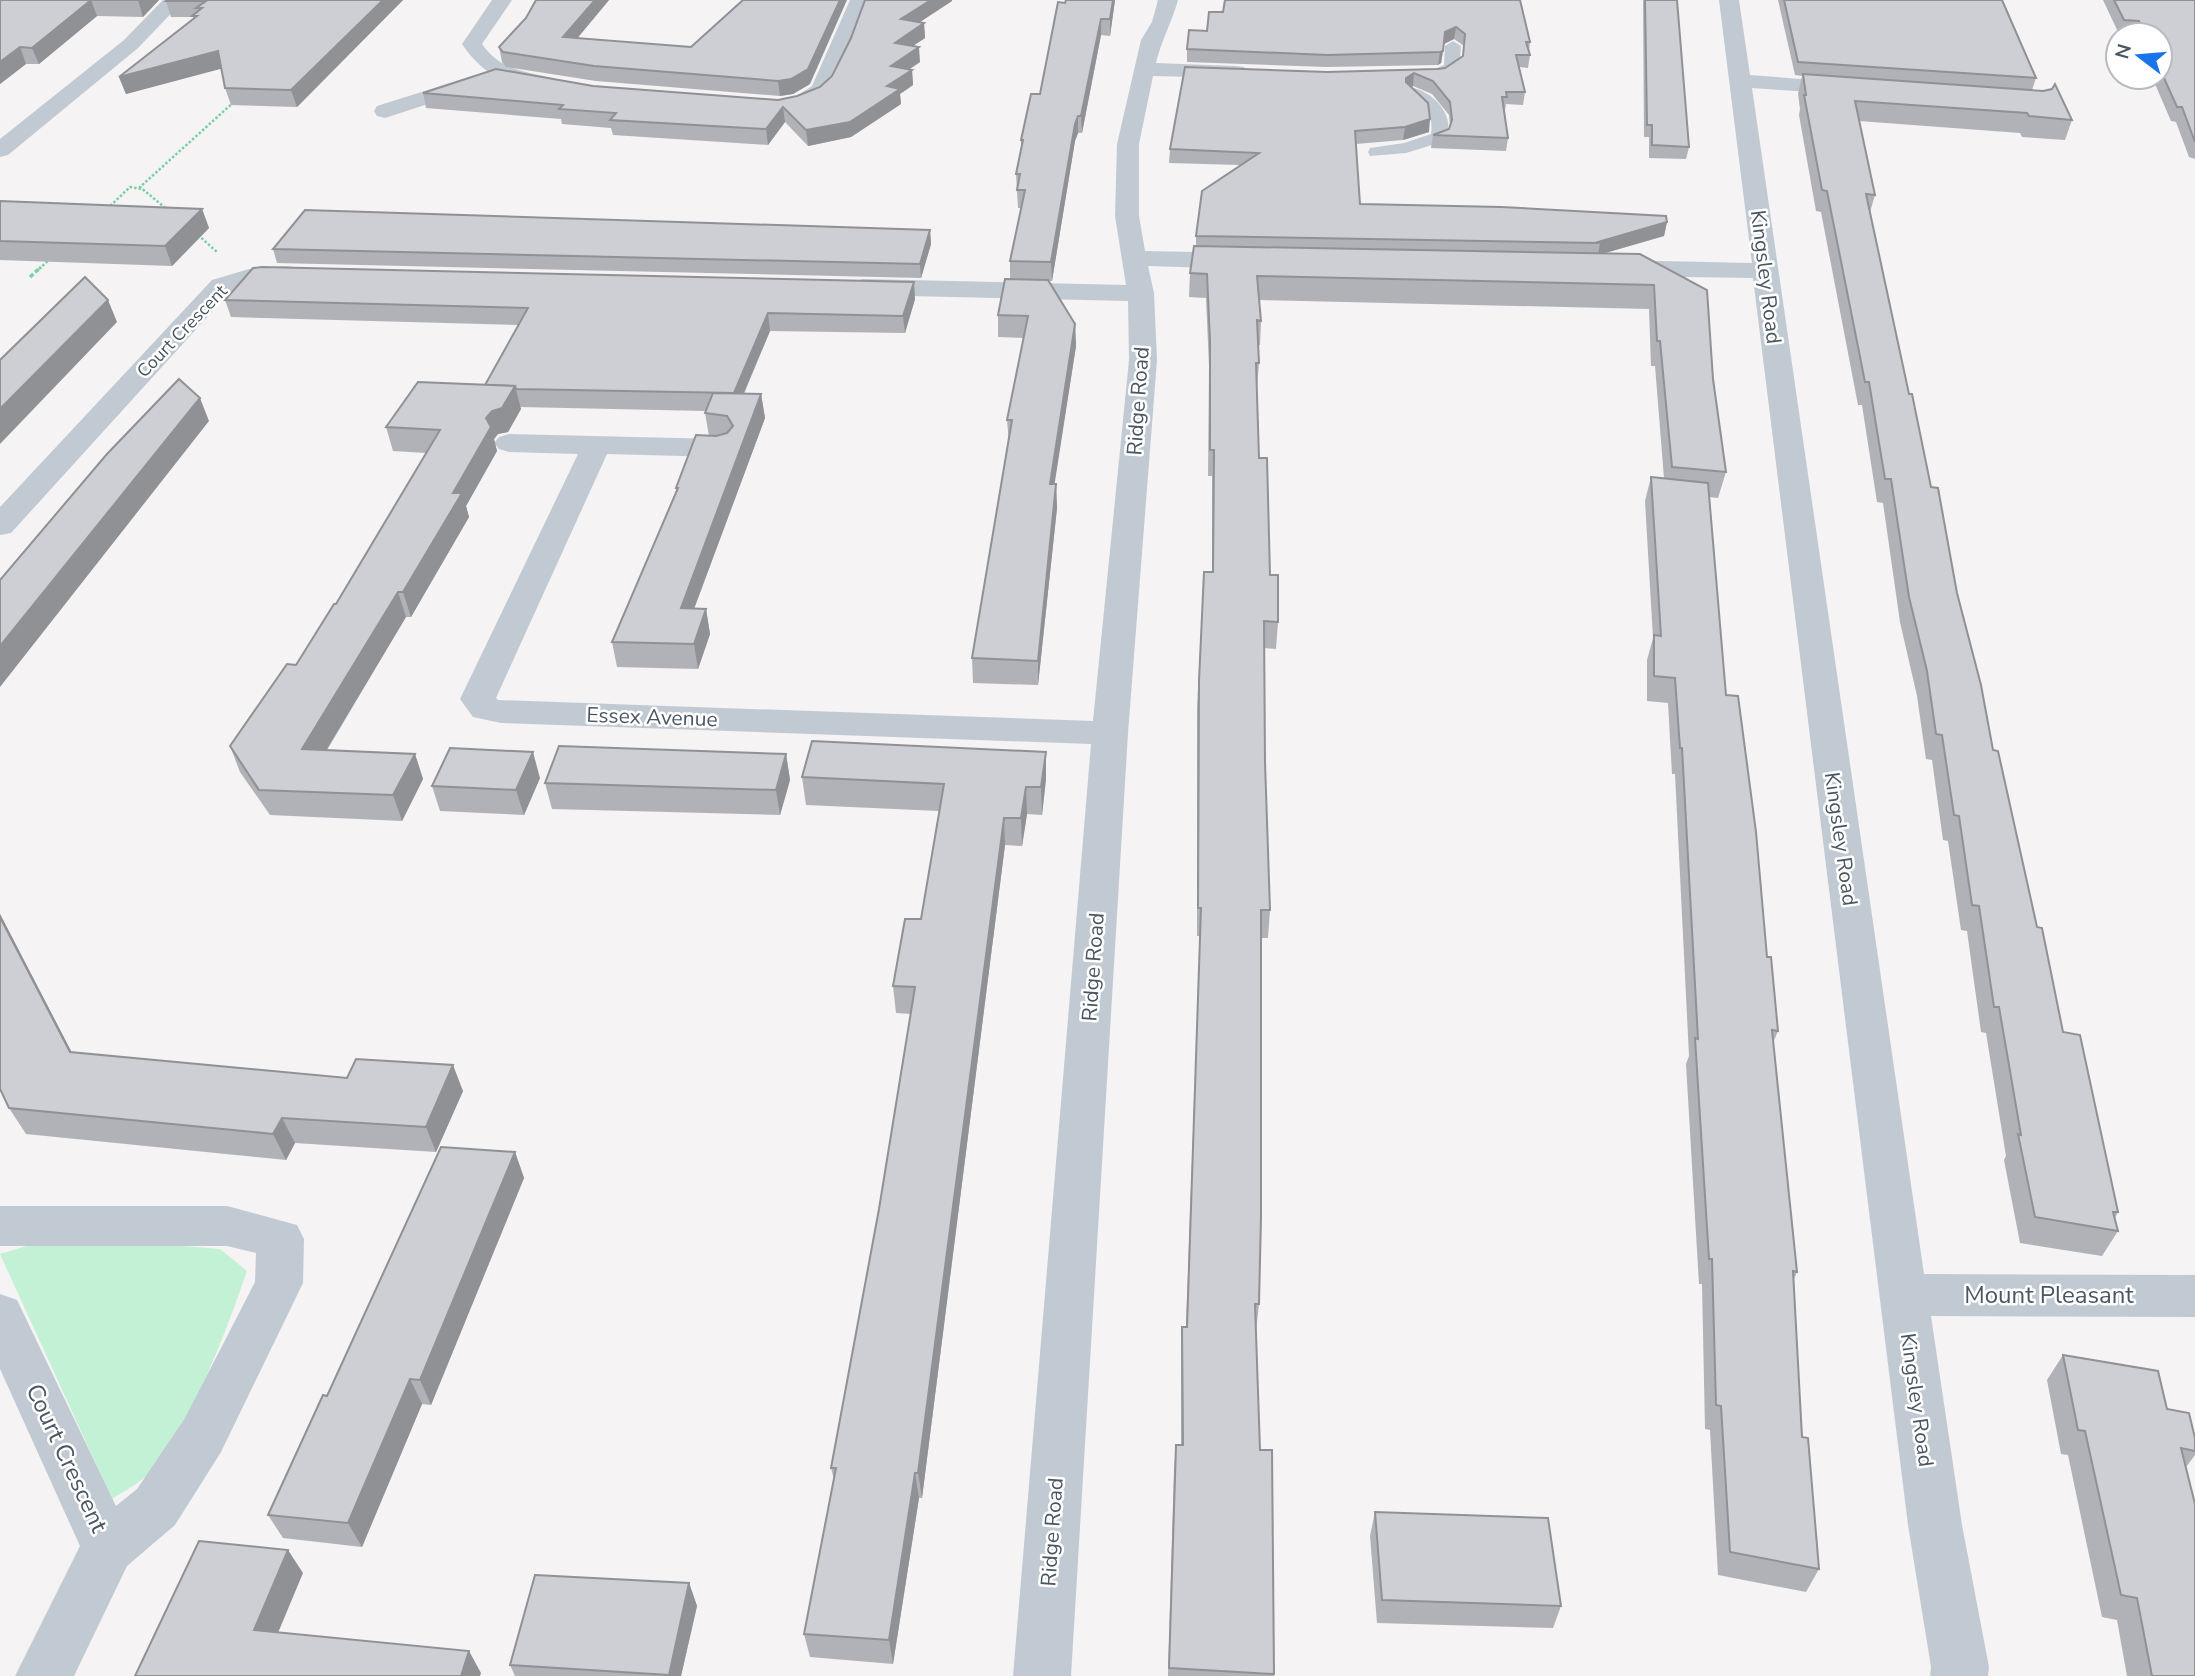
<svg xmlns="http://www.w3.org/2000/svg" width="2195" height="1676" viewBox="0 0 2195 1676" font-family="'Nunito Sans',sans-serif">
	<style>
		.green { fill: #c3f1d5 }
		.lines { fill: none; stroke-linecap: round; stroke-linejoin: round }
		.path-far1 { stroke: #7ad0a6; stroke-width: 2.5; stroke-dasharray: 2.5 2; stroke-linecap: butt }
		.path { stroke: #7ad0a6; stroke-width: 3.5; stroke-dasharray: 4.5 2.5; stroke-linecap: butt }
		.lane { fill: #c1cad2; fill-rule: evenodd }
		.street { fill: #c1cad2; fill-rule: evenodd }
		.wall { fill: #b0b2b7 }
		.shaded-wall { fill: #909195 }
		.building { fill: #cdcfd5; stroke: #909195; stroke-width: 2 }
		.labels { text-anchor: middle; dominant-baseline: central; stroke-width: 5; stroke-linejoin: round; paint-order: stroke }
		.far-street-label { font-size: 18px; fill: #4a5661; stroke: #fff }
		.street-label { font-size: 21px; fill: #4a5661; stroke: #fff }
		.near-street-label { font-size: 24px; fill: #4a5661; stroke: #fff }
	</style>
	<rect width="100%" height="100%" fill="#f5f3f3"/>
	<path class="green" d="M60 1236 220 1249 247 1271C225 1334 192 1425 147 1475 138 1484 123 1492 112 1499L0 1254Z"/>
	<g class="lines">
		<g class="path-far1">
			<path d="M107 209 130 187 142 189"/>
			<path d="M169 211 140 187 235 101"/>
			<path d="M198 235 217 252"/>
			<path d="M39 269 50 259"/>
		</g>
		<path class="path" d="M30 277 41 267"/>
		<g class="lane">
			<path d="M1453 41 1461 46 1459 68 1440 76H1430L1427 73 1444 65 1445 46Z"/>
			<path d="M1414 88C1436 94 1457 118 1445 141L1406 153 1370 156 1368 152 1370 148 1404 143 1431 134C1435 110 1419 108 1406 93Z"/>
		</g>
		<g class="street">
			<path d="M163 0H184L138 48 8 155 0 157V139L124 40Z"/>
			<path d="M492 0H512L482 44C500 70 523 71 552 78L555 83 552 88C516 96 480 72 462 44Z"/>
			<path d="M850 0H870C859 25 845 71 831 92 820 107 788 115 770 111L767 106 770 101 795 97 812 86Z"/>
			<path d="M1158 0H1178C1172 22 1161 41 1156 63L1236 66 1244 67 1247 72 1244 77 1236 78 1153 76 1139 144V216L1145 251 1243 253 1252 256 1256 261 1252 266 1243 269 1148 266 1154 293 1157 360 1128 733 1071 1676H1013L1091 744 501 723 473 717 460 699 578 454 509 452 499 449 494 443 499 437 509 434 719 439 730 442 734 448 730 454 719 457 607 454 496 698 498 700 1093 721 1129 360 1128 301 864 295 855 293 851 287 855 281 864 279 1126 285 1115 216 1117 144 1141 40 1152 22Z"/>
			<path d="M1719 0H1739L1750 75 1853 83 1861 84 1864 89 1861 94 1853 95 1752 88 1924 1274 2195 1275V1317L1931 1316 1962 1525 1989 1667 1988 1676H1930L1931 1667 1908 1525 1753 278 1614 276 1605 273 1601 268 1605 263 1614 260 1752 263Z"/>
			<path d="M472 76 480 77 483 82 480 87 385 118 377 116 374 111 377 106Z"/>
			<path d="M286 266 305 269 309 274 305 279C280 286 255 281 230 292L11 533 0 535V507L212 280 249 269Z"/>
			<path d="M0 1206H227L297 1225 304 1239 303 1283 221 1452 175 1525 127 1566 74 1676H15L80 1546 0 1369V1294L17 1300 116 1506 137 1489 185 1418 255 1282 256 1253 227 1246H0Z"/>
		</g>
	</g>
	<g class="wall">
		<path d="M0 0H159L143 17 97 16 39 64H26L0 84Z"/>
		<path d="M403 0 297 107 231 105 225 88 222 68 126 94 119 77 193 19V17H171L166 1Z"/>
		<path d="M609 0 577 38 810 84 793 94 780 96 596 81 506 67 502 62 499 47 526 18Z"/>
		<path d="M1066 0H1115L1110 36 1101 35 1082 133H1078L1075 141 1052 281H1048L1075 324 1076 346 1054 484H1056L1057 508 1038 685 973 683 972 658 1009 443 1007 420 1024 338 998 337V315L1010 279V261L1021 208H1018L1016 174 1021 149V140L1040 94Z"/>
		<path d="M1520 0 1530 42 1529 51 1530 55 1528 68 1519 67 1525 92 1523 105 1506 104 1505 110H1504L1508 138 1506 151 1431 148 1433 135 1449 129 1450 126 1449 115 1432 94 1413 86 1411 87 1429 132 1403 140 1356 144 1360 204 1667 222 1664 236 1602 254H1640L1713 379 1726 472 1718 498 1709 497 1726 695 1778 1031 1773 1043 1797 1272 1794 1279 1802 1437 1819 1569 1806 1592 1718 1575 1710 1430 1705 1429 1702 1284H1699L1686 1064 1689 1056 1675 774H1672L1668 703 1647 701V660L1653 638 1645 501 1651 477 1664 478 1655 366H1651L1649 309 1259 300 1261 321 1260 345H1258L1259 363 1257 388 1259 458 1270 575 1278 622 1276 649 1264 648 1265 762 1270 910 1268 938H1261L1259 1304 1256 1331 1260 1450 1274 1674V1676H1168L1174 1471 1176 1445H1181V1354L1182 1327H1186L1200 936H1197V708L1204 572H1212V476H1208L1209 366 1206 298 1189 297 1190 273 1196 246V236L1240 165 1169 163 1170 149 1327 72 1445 68 1463 56 1464 46 1454 39 1444 44 1441 63 1438 65 1326 67 1187 62V49L1207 31 1223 12Z"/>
		<path d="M1643 0H1677L1689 147 1686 159 1649 158V137H1644Z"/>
		<path d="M1778 0H2002L2036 78 2032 90 2072 120 2065 140 2022 137 2020 133 1859 121 1875 195 1870 212 1909 394 1957 593 1993 750 2063 1032 2118 1212 2115 1218 2118 1231 2102 1256 2020 1243 2004 1160 2006 1156 1986 1033 1981 1032 1967 931 1961 930 1948 841 1943 840 1932 760 1926 759 1917 696 1900 622 1883 503 1877 502 1862 405H1858L1821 212 1816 211 1799 115 1800 109 1798 94 1802 76 1795 75Z"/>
		<path d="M2103 0H2195V159L2189 157 2176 122 2171 121 2152 77H2160V35L2119 34Z"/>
		<path d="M952 1 919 22 924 23 925 38 913 46 920 62 909 69 912 70 913 85 900 94 901 104 851 137 808 146 785 122 768 145 613 135 611 128 562 124 561 119 426 108 423 93 593 86 778 100 797 96 820 87 832 76 851 38Z"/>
		<path d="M0 201 202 209 209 228 172 266 0 260Z"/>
		<path d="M930 230 931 244 921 278 277 263 273 249Z"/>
		<path d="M914 282 915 299 905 333 770 331 744 394H761L765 418 694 609H706L710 634 698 669 617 667 612 642 676 493V488L709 436 705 413 706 411 520 407 521 409 508 432 498 434 494 439 497 451 466 506 469 517 411 617H406L327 750 415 754 423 779 402 821 270 815 240 772 230 746 296 665 336 604 426 453 393 451 386 427 485 385 518 325 231 317 225 300Z"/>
		<path d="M786 754 790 780 780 815 552 809 545 783Z"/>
		<path d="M802 777 1046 779 1042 815 1027 814 1022 846 1005 845 922 1498H919L893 1664 810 1657 804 1634 834 1480 831 1468 879 1209 911 1014 896 1013 893 986 921 919 939 811 806 805Z"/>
		<path d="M540 778 524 815 440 811 432 786Z"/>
		<path d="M0 914 72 1053 463 1091 436 1152 295 1143 286 1160 26 1134 9 1108 0 1089Z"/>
		<path d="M515 1152 524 1178 431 1405 422 1404 362 1547 283 1538 268 1515 327 1396Z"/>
		<path d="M2063 1355 2167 1409 2195 1438V1455L2186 1467 2195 1676H2127L2117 1620 2102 1617 2068 1455 2061 1454 2047 1380Z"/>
		<path d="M1375 1512 1561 1606 1553 1628 1377 1623 1370 1536Z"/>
		<path d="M689 1583 697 1606 681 1676H515L510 1665Z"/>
	</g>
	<g class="shaded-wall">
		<path d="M91 0 97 16 39 64 32 48Z"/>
		<path d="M138 0H159L143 17Z"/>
		<path d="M383 0H403L297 107 291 90Z"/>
		<path d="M595 0H609L566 52 563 37Z"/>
		<path d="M840 0H847L810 84 793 94 780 96 778 81Z"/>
		<path d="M931 0H952V1L902 34 901 19Z"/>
		<path d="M1113 0H1115L1110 36V19Z"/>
		<path d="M1101 19V35L1082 133 1081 116Z"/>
		<path d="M924 23 925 38 896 57 895 43Z"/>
		<path d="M1456 27 1454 39 1444 44 1445 32Z"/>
		<path d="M20 47 26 64 0 84V62Z"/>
		<path d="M919 47 920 62 892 81 891 66Z"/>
		<path d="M218 51 224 68 126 94 119 77Z"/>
		<path d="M1443 51 1441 63 1438 65 1440 52Z"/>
		<path d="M912 70 913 85 900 94 901 104 851 137 808 146 806 130 887 86Z"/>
		<path d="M1414 73 1413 86 1405 91 1406 78Z"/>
		<path d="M783 107 785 122 768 145 766 129Z"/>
		<path d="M1078 116V133L1075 141 1052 281 1051 262 1075 124Z"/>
		<path d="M1430 119 1429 132 1403 140 1405 127Z"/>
		<path d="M202 209 209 228 172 266 165 246Z"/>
		<path d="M1667 222 1664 236 1598 255 1600 243 1598 242Z"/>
		<path d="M930 230 931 244 921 278 920 264Z"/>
		<path d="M914 282 915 299 905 333 903 316Z"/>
		<path d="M108 300 117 322 0 444V409Z"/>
		<path d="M768 313 770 331 736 411 734 393Z"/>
		<path d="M1075 324 1076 346 1051 507 1050 484Z"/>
		<path d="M515 386 521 409 508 432 498 434 494 439 497 451 466 506 469 517 411 617 403 592 453 493 486 418Z"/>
		<path d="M761 394 765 418 685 633 681 608Z"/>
		<path d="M200 398 209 421 0 687V646Z"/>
		<path d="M1056 484 1057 508 1038 685V661Z"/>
		<path d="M398 592 406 617 312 774 302 749Z"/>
		<path d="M706 609 710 634 698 669 694 644Z"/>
		<path d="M533 752 540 778 524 815 516 790Z"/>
		<path d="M1046 752V779L1042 815 1041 787Z"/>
		<path d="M415 754 423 779 402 821 393 795Z"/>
		<path d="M786 754 790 780 780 815 776 790Z"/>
		<path d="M1026 787 1027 814 1022 846 1021 818Z"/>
		<path d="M1004 818 1005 845 922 1498 918 1473Z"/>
		<path d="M0 914 85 1078 70 1052 0 917Z"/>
		<path d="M453 1065 463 1091 436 1152 426 1127Z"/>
		<path d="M282 1118 295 1143 286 1160 273 1134Z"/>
		<path d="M515 1152 524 1178 431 1405 420 1380Z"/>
		<path d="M410 1379 422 1404 362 1547 348 1523Z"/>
		<path d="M915 1473 919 1498 893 1664 889 1640Z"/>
		<path d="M288 1550 303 1573 270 1652 254 1630Z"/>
		<path d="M689 1583 697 1606 681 1676H669Z"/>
		<path d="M469 1651 481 1673 480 1676H461Z"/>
	</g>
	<g class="building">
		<path d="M0 0H138H91L32 48 20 47 0 62Z"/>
		<path d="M167 0H383L291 90 225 88 218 51 119 77 197 16H192L202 8H196L206 1H166Z"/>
		<path d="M536 0H595L563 37 691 47 743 0H840L808 69 791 79 778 81 594 66 503 52 499 47 526 18Z"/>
		<path d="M865 0H931L901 19 924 23 895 43 919 47 891 66 912 70 887 86 900 89 850 122 806 130 783 107 766 129 610 120 616 113 559 109 563 105 423 93 496 69 593 86 778 100 797 96 820 87 832 76 851 38Z"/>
		<path d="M1066 0H1113L1110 19H1101L1081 116H1078L1075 124 1051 262 1010 261 1025 190H1017L1020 174H1016L1023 140H1021L1031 94H1040L1058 2 1065 3Z"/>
		<path d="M1225 0H1520L1530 42H1526L1530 55H1516L1525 92H1506L1507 97H1502L1508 138 1433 135 1449 129 1452 120 1450 102 1433 81 1414 73 1406 78V82L1428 103 1430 119 1405 127 1355 131 1360 204 1501 207 1666 216 1667 222 1598 242 1600 243 1196 236 1202 191 1259 153 1170 149 1185 67 1327 72 1437 69 1445 68 1463 56 1465 34 1456 27 1445 32 1443 51 1440 52 1327 55 1187 49 1189 30 1207 31 1209 12H1223Z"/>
		<path d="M1645 0H1677L1689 147 1652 145V125H1647Z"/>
		<path d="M1784 0H2002L2036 78 1798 62Z"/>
		<path d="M2114 0H2195V142L2182 107H2177L2160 69V35H2145L2139 21 2124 20Z"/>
		<path d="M1803 74 2043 91 2052 89 2055 84 2072 120 2029 116 2027 113 1855 101 1875 195 1866 194 1909 394H1912L1931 487 1938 488 1957 593 1981 685 1993 750 1998 751 2037 927 2042 928 2063 1032 2080 1035 2118 1212H2113L2118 1231 2035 1217 2018 1134 2021 1135 1999 1007H1994L1979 906 1972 905 1959 816 1954 815 1942 735 1936 734 1927 671 1909 597 1891 479H1885L1869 382H1865L1827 191 1822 190 1804 95H1806Z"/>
		<path d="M0 201 202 209 165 246 0 241Z"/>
		<path d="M305 210 930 230 920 264 273 249Z"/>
		<path d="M1194 246 1640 254 1707 290 1713 379 1726 472 1672 467 1660 341H1657L1654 285 1257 276 1261 321 1257 320 1259 363H1256L1259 458H1267L1270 575H1278V622L1264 621 1265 762 1270 910H1261V1216L1259 1304H1255L1260 1450H1272L1274 1674 1169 1668 1176 1445H1183L1182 1327H1187L1201 908H1198L1199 681 1204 572H1213L1214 450H1210V341L1207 274 1190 273Z"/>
		<path d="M262 267 914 282 903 316 768 313 734 393 516 389 515 386 485 385 528 308 225 300 253 268Z"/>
		<path d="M85 277 108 300 0 409V360Z"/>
		<path d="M1005 279 1048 280 1075 324 1050 484H1056L1038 661 972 658 1012 420H1007L1028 316 998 315Z"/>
		<path d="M179 379 200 398 0 646V580L107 454Z"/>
		<path d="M418 382 515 386 502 408 492 411 486 418 491 427 453 493H462L403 592H398L302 749 415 754 393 795 259 790 230 746 287 664 296 665 334 604H336L440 430 386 427Z"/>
		<path d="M713 393 761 394 681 608 706 609 694 644 612 642 678 488H676L696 435 716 436 727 433 733 426 727 416 705 413Z"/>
		<path d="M1651 477 1708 483 1726 695 1738 696 1756 832 1767 957H1771L1778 1031 1772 1030 1797 1272 1793 1271 1802 1437 1808 1438 1819 1569 1730 1552 1721 1406 1716 1405 1712 1259H1709L1695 1038 1698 1039 1682 748H1680L1675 678 1654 676V635L1661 636Z"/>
		<path d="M812 741 1046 752 1041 787H1026L1021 818H1004L918 1473H915L889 1640 804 1634 836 1468H831L879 1209 915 987 893 986 905 919H921L944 784 802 777Z"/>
		<path d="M559 746 786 754 776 790 545 783Z"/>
		<path d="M450 748 533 752 516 790 432 786Z"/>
		<path d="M0 917 70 1052 347 1078 356 1059 453 1065 426 1127 282 1118 273 1134 9 1108 0 1089Z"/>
		<path d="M441 1147 515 1152 420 1380 410 1379 348 1523 268 1515 323 1395 327 1396Z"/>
		<path d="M2063 1355 2158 1371 2167 1409 2189 1413 2195 1438V1451L2181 1448 2195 1504V1676H2152L2137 1598 2121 1595 2085 1431 2078 1430Z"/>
		<path d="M1375 1512 1548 1518 1561 1606 1382 1600Z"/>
		<path d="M199 1541 288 1550 254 1630 469 1651 461 1676H135Z"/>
		<path d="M535 1575 689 1583 669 1675 510 1665Z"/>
	</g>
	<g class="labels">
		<g class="far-street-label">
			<text transform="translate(182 331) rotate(-46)">Court Crescent</text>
		</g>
		<g class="street-label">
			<text transform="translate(1766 277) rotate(83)">Kingsley Road</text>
			<text transform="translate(1138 401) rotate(-86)">Ridge Road</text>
			<text transform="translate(652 717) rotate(2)">Essex Avenue</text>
			<text transform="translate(1841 839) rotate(82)">Kingsley Road</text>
			<text transform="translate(1093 967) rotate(-86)">Ridge Road</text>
			<text transform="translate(1917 1400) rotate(82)">Kingsley Road</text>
			<text transform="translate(1052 1532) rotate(-86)">Ridge Road</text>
		</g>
		<g class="near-street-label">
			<text x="2049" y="1295">Mount Pleasant</text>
			<text transform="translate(67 1458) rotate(65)">Court Crescent</text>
		</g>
	</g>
	<g transform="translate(2139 56) rotate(286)"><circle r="33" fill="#ffffff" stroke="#b7bbc0" stroke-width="2"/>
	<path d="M0-5L12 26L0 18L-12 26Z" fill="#1a73e8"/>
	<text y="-10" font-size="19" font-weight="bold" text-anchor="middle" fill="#4a5661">N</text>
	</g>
</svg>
